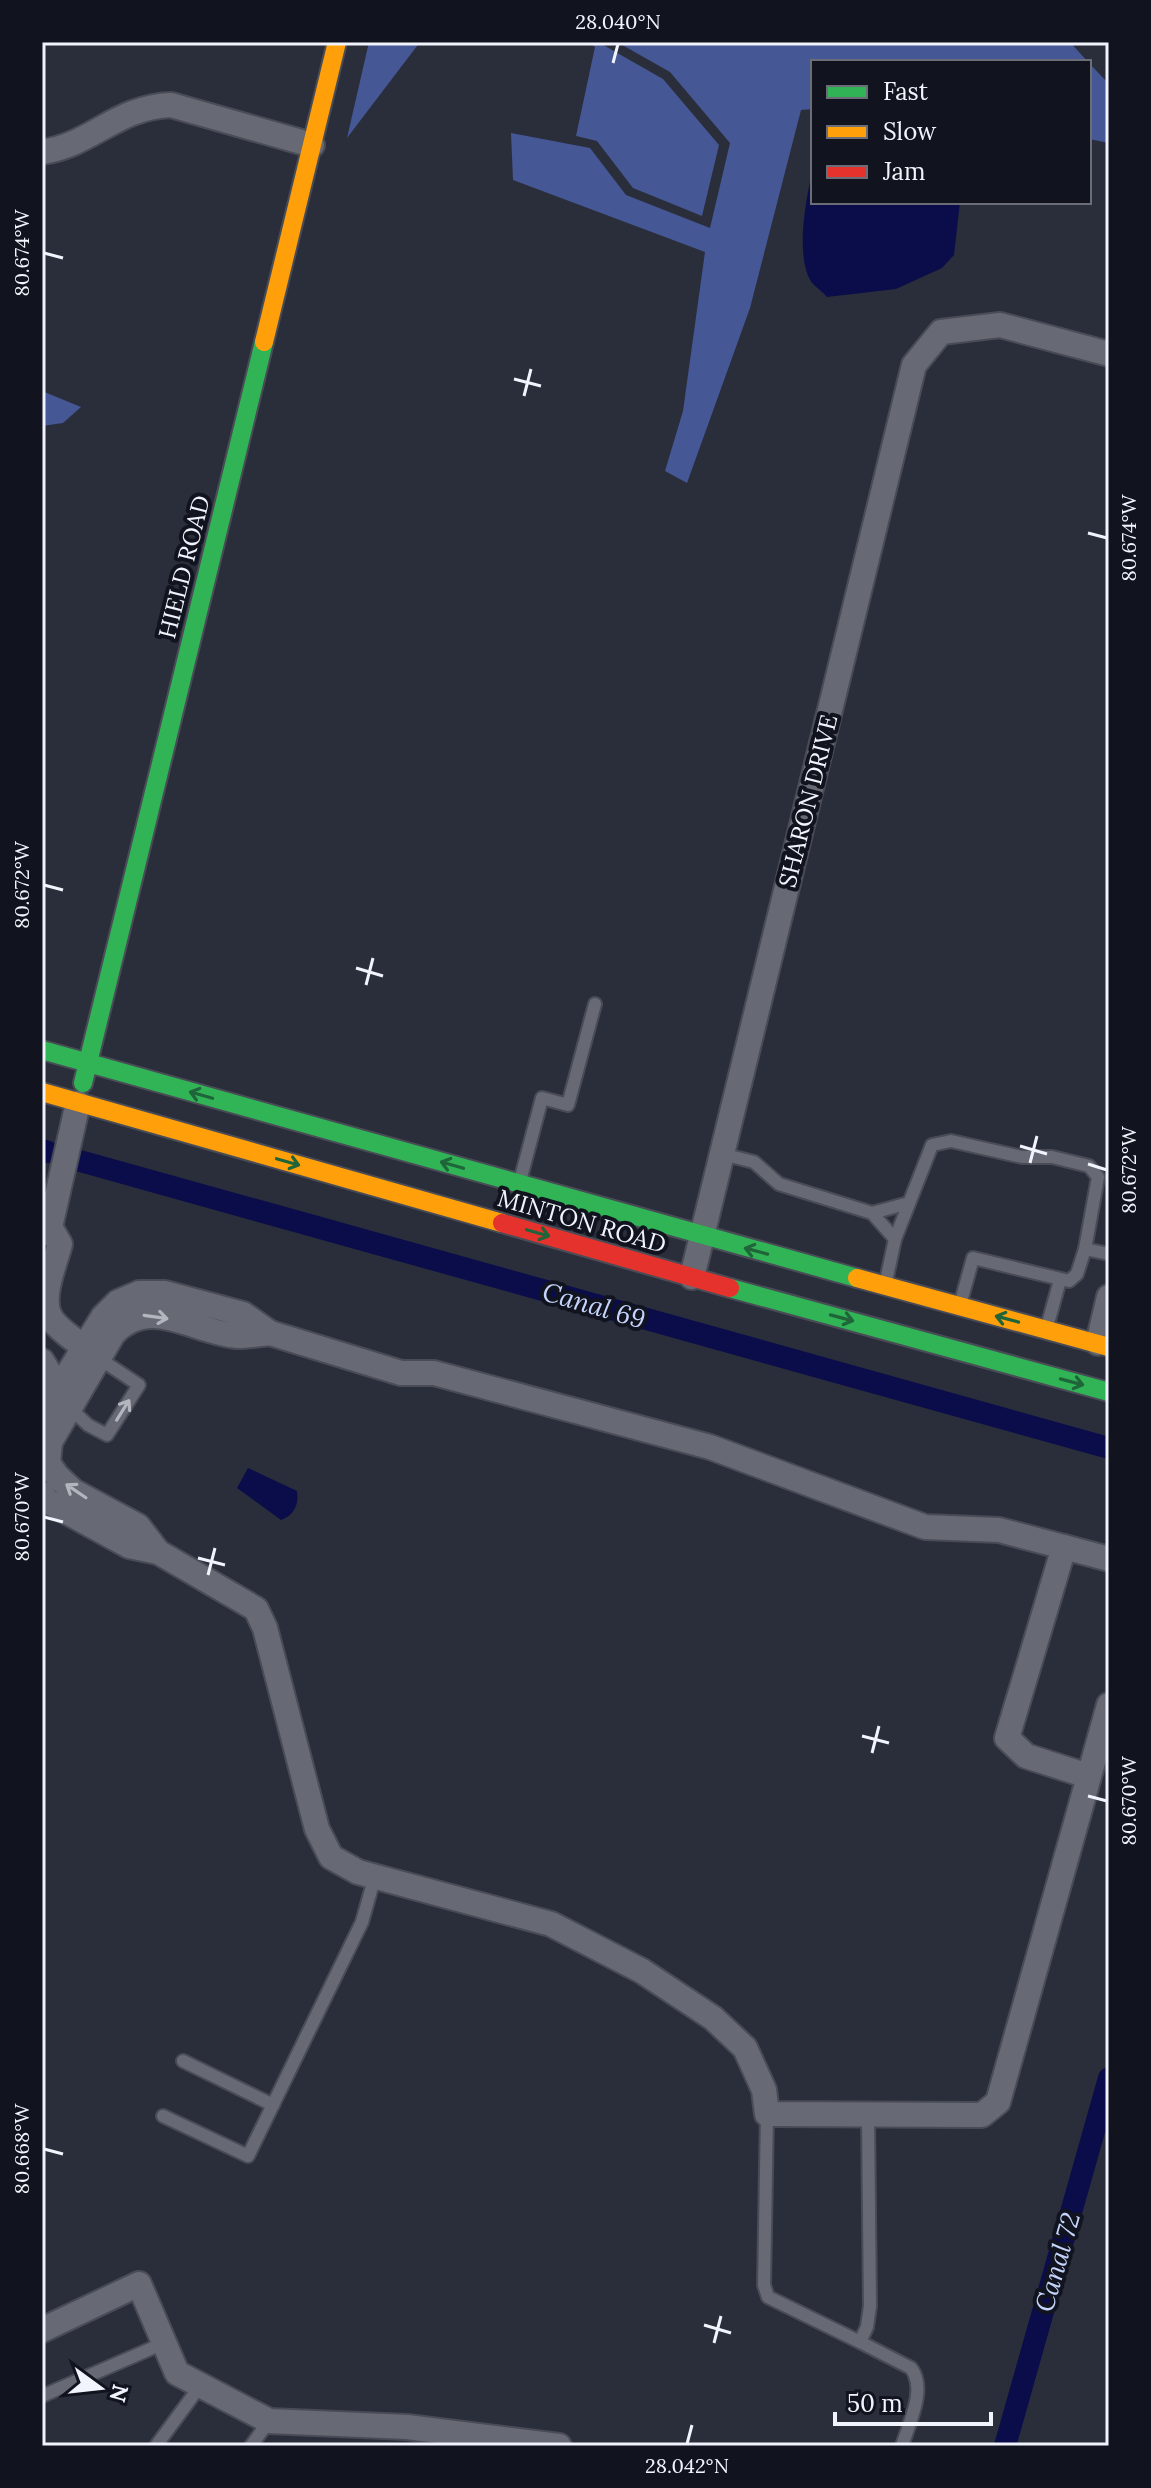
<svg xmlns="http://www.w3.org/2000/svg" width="1151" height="2488" viewBox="0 0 1151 2488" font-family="Lora,serif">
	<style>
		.forest { fill: #455795 }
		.water { fill: #0b0d4a }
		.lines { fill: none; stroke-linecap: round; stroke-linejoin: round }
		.canal { stroke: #0b0d4a; stroke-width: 22 }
		.lane-casing { stroke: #494c56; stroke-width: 16 }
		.street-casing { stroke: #494c56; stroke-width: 28 }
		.fast-casing { stroke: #494c56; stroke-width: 22 }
		.slow-casing { stroke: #494c56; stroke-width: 22 }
		.jam-casing { stroke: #494c56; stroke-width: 22 }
		.lane { stroke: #676a74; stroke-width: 12 }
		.street { stroke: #676a74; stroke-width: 24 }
		.fast { stroke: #30b455; stroke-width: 18 }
		.slow { stroke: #ff9f0a; stroke-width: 18 }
		.jam { stroke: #e5322d; stroke-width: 18 }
		.oneway { stroke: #20643a }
		.oneway2 { stroke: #b3b6bf }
		.ticks { fill: none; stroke: #f1f4fd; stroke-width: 3 }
		.labels { text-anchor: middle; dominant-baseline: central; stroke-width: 8; stroke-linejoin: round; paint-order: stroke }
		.street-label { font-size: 24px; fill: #f1f4fd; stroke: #11141e }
		.water-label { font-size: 26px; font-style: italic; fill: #c5d4fc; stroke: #11141e }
		.neatline { fill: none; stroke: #f1f4fd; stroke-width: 3 }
		.ticks-label { font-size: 20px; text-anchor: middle; fill: #f1f4fd }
	</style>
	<rect width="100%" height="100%" fill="#2a2e3b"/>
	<g class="forest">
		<path d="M369 42H420L347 138Z"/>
		<path d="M588 42H598L663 79 719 145 702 216 633 188 597 141 576 136 595 47Z"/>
		<path d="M617 42H1070L1088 62H813V109L801 110 750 308 687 483 665 471 683 411 705 252 513 180 511 133 590 148 626 195 710 228 730 143 670 72Z"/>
		<path d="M1089 63 1109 84V143L1089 139Z"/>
		<path d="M42 391 81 407 63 423 42 426Z"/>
	</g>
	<g class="water">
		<path d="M813 169V202H960L954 255 942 268 896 289 827 297C823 292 817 288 813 284 794 261 806 197 813 169Z"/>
		<path d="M248 1468 297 1491C299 1505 294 1515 281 1520L237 1488Z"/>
	</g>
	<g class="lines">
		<g class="canal">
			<path d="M42 1150 48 1152"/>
			<path d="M80 1161 1109 1448"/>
			<path d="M1005 2446 1109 2078"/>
		</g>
		<defs>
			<g id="lane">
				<path d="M722 1154 754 1162 779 1184 872 1213 895 1239"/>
				<path d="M520 1181 542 1098 568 1105 595 1004"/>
				<path d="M872 1213 909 1203"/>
				<path d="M885 1286 895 1239 932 1145 951 1141 1022 1157H1052L1089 1166 1098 1177 1085 1249 1109 1254"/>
				<path d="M960 1305 973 1258 1069 1281 1077 1274 1085 1249"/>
				<path d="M1047 1327 1060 1280"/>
				<path d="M70 1408 88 1425 107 1435 139 1385 100 1359"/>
				<path d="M183 2061 273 2105"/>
				<path d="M767 2114 764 2285 768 2297 860 2342 867 2327 870 2306 868 2115"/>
				<path d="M163 2116 248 2156 362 1922 375 1876"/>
				<path d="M860 2342 911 2368C927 2389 909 2423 902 2446"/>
				<path d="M42 2396 164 2343"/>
				<path d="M156 2446 200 2386"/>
				<path d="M251 2446 269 2421"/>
			</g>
			<g id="street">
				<path d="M42 152C92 145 116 107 171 105L312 145"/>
				<path d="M50 1227 60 1244C55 1264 39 1299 51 1318 58 1330 83 1346 95 1355"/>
				<path d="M42 1234 50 1227 78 1103"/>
				<path d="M692 1277 914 365 941 332 1000 325 1109 354"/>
				<path d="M270 1333 401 1373H434L710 1447 925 1527 999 1530 1064 1547"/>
				<path d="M1098 1343 1109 1297"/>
				<path d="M42 1361 64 1397"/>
				<path d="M42 1416 103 1317 118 1302 139 1293H165L243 1314 270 1333C260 1334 248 1336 238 1336 194 1333 150 1294 113 1334L50 1442 48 1463 57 1476 73 1491 138 1526 158 1552 129 1546 47 1501 42 1494"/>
				<path d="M158 1552 256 1609 265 1628 317 1829 331 1857 358 1872 551 1924 642 1971 713 2018 745 2048 764 2090 767 2114 982 2115 998 2102 1109 1705"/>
				<path d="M1088 1776 1026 1756 1007 1738 1064 1547 1109 1559"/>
				<path d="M42 2330 139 2284 177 2373 269 2421 407 2427 559 2446"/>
			</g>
			<g id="fast">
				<path d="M42 1050 857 1278"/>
				<path d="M83 1083 264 342"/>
				<path d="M730 1288 1109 1392"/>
			</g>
			<g id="slow">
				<path d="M264 342 337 42"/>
				<path d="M42 1092 502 1223"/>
				<path d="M857 1278 1109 1347"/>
			</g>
			<path id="jam" d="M502 1223 730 1288"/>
		</defs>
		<use href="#lane" class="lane-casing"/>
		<use href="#street" class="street-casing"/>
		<use href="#fast" class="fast-casing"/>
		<use href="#slow" class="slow-casing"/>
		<use href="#jam" class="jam-casing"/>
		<use href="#lane" class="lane"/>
		<use href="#street" class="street"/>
		<use href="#fast" class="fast"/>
		<use href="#slow" class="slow"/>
		<use href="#jam" class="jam"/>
	</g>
	<defs><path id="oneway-shaft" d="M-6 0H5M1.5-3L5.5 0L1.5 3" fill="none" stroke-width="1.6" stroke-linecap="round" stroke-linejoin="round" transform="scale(2)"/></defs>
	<g class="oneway">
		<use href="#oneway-shaft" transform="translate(201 1095) rotate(-164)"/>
		<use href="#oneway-shaft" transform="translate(288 1162) rotate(16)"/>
		<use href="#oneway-shaft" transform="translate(452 1165) rotate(-164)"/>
		<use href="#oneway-shaft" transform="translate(538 1233) rotate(16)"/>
		<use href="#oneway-shaft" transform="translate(756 1251) rotate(-165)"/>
		<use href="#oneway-shaft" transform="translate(842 1318) rotate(15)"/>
		<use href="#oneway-shaft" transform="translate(1007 1319) rotate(-165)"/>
		<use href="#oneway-shaft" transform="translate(1072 1382) rotate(15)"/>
	</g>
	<g class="oneway2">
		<use href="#oneway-shaft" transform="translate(156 1317) rotate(8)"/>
		<use href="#oneway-shaft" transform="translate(123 1410) rotate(-58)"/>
		<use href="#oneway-shaft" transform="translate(76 1491) rotate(-146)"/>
	</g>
	<path class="ticks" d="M613 63 618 44M44 253 63 258M514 379 541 386M524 396 531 369M1088 533 1107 538M44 885 63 890M356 968 383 976M366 985 373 958M1020 1146 1047 1154M1030 1163 1037 1136M1088 1164 1107 1170M44 1517 63 1522M198 1558 225 1565M208 1575 215 1548M862 1736 889 1743M872 1753 879 1726M1088 1796 1107 1801M44 2149 63 2154M704 2325 731 2333M714 2343 721 2316M687 2444 692 2425"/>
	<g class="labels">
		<g class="street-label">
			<text transform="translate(184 567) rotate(-76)">HIELD ROAD</text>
			<text transform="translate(808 801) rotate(-76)">SHARON DRIVE</text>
			<text transform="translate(582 1221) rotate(16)">MINTON ROAD</text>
		</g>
		<g class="water-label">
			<text transform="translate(594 1305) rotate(16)">Canal 69</text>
			<text transform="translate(1057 2262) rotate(-74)">Canal 72</text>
		</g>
	</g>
	<rect width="1151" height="2488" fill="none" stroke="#11141e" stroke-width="88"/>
	<rect x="811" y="60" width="280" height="144" fill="#11141e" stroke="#6b6e77" stroke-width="2"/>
	<rect x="827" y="86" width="40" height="12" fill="#30b455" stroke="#6b6e77" stroke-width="2"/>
	<text x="883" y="100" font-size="24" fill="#f1f4fd">Fast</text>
	<rect x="827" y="126" width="40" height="12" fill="#ff9f0a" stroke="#6b6e77" stroke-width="2"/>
	<text x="883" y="140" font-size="24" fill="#f1f4fd">Slow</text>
	<rect x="827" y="166" width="40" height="12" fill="#e5322d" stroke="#6b6e77" stroke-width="2"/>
	<text x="883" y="180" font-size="24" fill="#f1f4fd">Jam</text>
	<g transform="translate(100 2388) rotate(105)" stroke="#11141e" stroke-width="6" paint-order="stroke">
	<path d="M0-6L14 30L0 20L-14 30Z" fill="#f1f4fd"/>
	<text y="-12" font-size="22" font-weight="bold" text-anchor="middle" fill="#f1f4fd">N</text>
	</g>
	<path d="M835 2412v12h156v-12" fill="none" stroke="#f1f4fd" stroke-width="4"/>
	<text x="847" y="2412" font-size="24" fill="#f1f4fd" stroke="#11141e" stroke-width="6" paint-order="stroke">50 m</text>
	<rect x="44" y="44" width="1063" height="2400" class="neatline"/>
	<g class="ticks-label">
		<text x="618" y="29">28.040°N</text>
		<text transform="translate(22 253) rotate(-90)" y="7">80.674°W</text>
		<text transform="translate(1129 538) rotate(-90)" y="7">80.674°W</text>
		<text transform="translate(22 885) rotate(-90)" y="7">80.672°W</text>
		<text transform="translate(1129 1170) rotate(-90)" y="7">80.672°W</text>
		<text transform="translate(22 1517) rotate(-90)" y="7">80.670°W</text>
		<text transform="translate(1129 1801) rotate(-90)" y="7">80.670°W</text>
		<text transform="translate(22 2149) rotate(-90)" y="7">80.668°W</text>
		<text x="687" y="2473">28.042°N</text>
	</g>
</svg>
